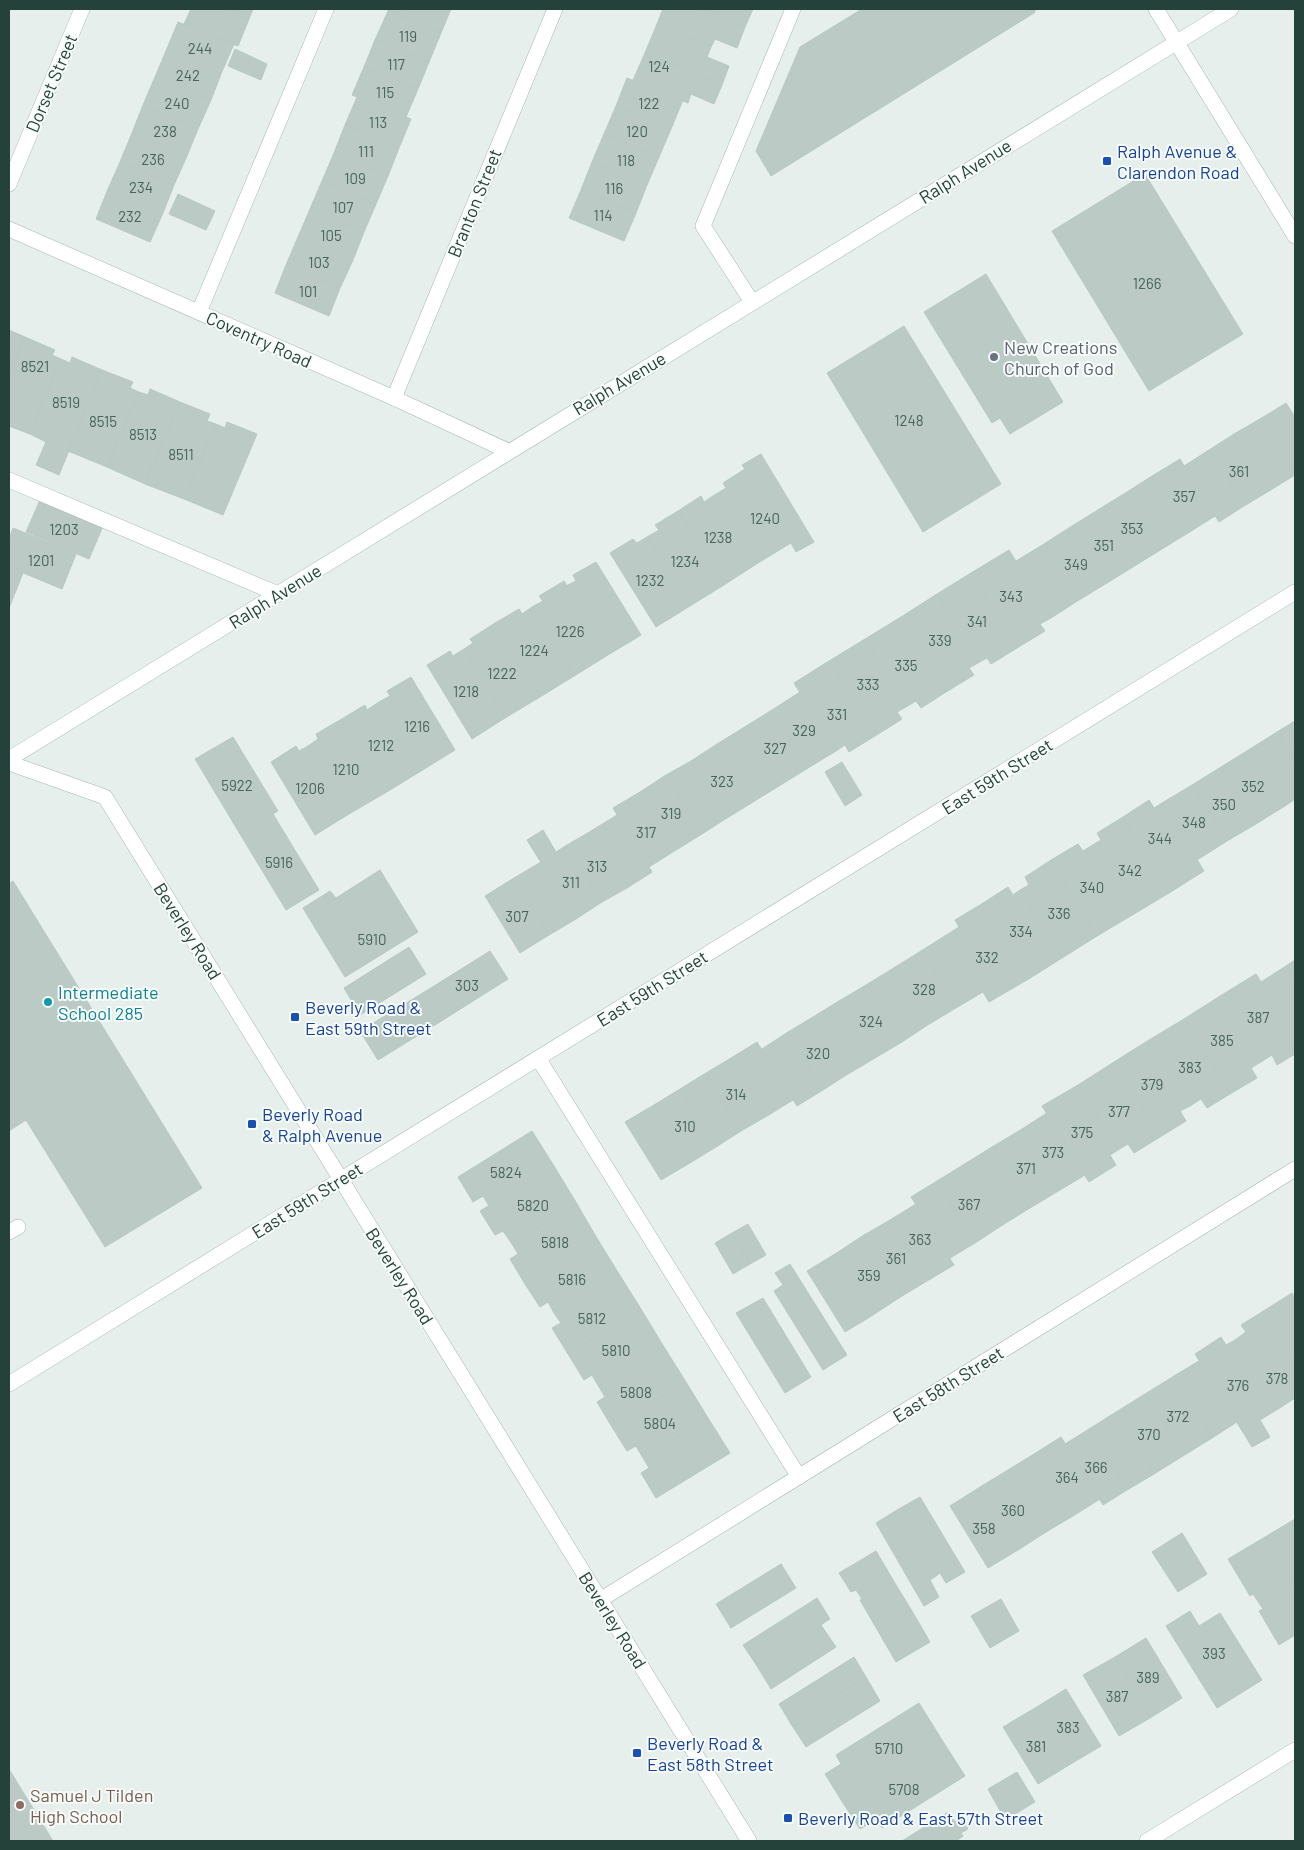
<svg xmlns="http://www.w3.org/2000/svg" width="1304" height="1850" viewBox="0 0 1304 1850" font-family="Barlow,sans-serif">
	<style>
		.building { fill: #bbcac4; stroke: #b8c9c2 }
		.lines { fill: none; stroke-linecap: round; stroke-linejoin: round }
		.service-casing { stroke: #a8b8b2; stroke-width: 16 }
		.minor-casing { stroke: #a8b8b2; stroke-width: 16 }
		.tertiary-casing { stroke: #a8b8b2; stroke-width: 16 }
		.secondary-casing { stroke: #a4bbb3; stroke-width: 16 }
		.service { stroke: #fff; stroke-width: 15 }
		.minor { stroke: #fff; stroke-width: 15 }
		.tertiary { stroke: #fff; stroke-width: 15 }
		.secondary { stroke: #fff; stroke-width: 15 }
		.transit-dot { fill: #1a4fb4; stroke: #f7fbf9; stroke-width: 2 }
		.worship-dot { fill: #6b7280; stroke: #f7fbf9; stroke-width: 2 }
		.culture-dot { fill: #0f9aa8; stroke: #f7fbf9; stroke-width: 2 }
		.education-dot { fill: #8d6e63; stroke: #f7fbf9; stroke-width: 2 }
		.labels { text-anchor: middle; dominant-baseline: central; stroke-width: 4; stroke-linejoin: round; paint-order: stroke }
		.number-label { font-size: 15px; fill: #4a645c }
		.street-label { font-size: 18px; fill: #24423a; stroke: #f7fbf9 }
		.transit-label { font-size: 18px; fill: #164399; stroke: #f7fbf9; text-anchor: start }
		.worship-label { font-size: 18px; fill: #5b616d; stroke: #f7fbf9; text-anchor: start }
		.culture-label { font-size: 18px; fill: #0d838f; stroke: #f7fbf9; text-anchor: start }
		.education-label { font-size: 18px; fill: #785e54; stroke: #f7fbf9; text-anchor: start }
	</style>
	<rect width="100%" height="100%" fill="#e6efeb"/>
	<g class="building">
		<path d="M191 9H225L249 19 238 46 184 24Z"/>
		<path d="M225 9H253L249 19Z"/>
		<path d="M389 9H451L441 33 388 11Z"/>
		<path d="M663 9H701L745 27 737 48 715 39 711 47 657 24Z"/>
		<path d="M701 9H753L745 27Z"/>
		<path d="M862 9H1036L1034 13 771 176 756 151 800 47Z"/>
		<path d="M388 11 441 33 429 62 375 40Z"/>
		<path d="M178 22 234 44 221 74 166 51Z"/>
		<path d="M657 24 711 47 707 57 729 66 722 85 645 53Z"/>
		<path d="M375 40 429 62 418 89 364 67Z"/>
		<path d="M235 49 267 64 261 80 228 66Z"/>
		<path d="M166 51 221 74 211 100 155 77Z"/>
		<path d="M645 53 722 85 714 104 691 94 688 103 633 80Z"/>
		<path d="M364 67 418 89 406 117 352 95Z"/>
		<path d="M155 77 211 100 198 129 143 105Z"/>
		<path d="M627 78 683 100 671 129 616 106Z"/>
		<path d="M357 97 411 119 399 148 345 125Z"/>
		<path d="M143 105 198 129 187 156 132 133Z"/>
		<path d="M616 106 671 129 659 157 604 134Z"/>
		<path d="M345 125 399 148 388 176 334 153Z"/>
		<path d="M132 133 187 156 174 185 120 162Z"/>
		<path d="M604 134 659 157 647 185 592 162Z"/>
		<path d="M334 153 388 176 376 204 322 181Z"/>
		<path d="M120 162 174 185 163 213 108 189Z"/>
		<path d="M592 162 647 185 636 213 581 190Z"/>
		<path d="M1145 174 1243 334 1149 391 1052 231Z"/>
		<path d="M322 181 376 204 364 232 310 209Z"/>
		<path d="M108 189 163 213 150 242 96 219Z"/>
		<path d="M581 190 636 213 624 241 569 218Z"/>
		<path d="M178 194 215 211 206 230 169 214Z"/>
		<path d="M310 209 364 232 353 260 298 237Z"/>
		<path d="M298 237 353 260 340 288 286 265Z"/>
		<path d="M286 265 340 288 329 316 275 293Z"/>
		<path d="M986 274 1063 402 1010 434 1000 418 992 423 924 312Z"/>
		<path d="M904 326 1001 484 923 532 827 373Z"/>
		<path d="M9 330 25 337 9 377Z"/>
		<path d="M25 337 55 350 52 355 61 359 30 434 9 426V377Z"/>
		<path d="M72 357 102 370 59 475 36 465 46 442 30 434 61 359 70 363Z"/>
		<path d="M102 370 133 382 130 388 139 392 107 467 68 451Z"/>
		<path d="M150 389 180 402 145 484 107 467 139 392 148 395Z"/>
		<path d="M180 402 210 414 207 421 216 424 184 499 145 484Z"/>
		<path d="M1286 403 1295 417V475L1260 419Z"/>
		<path d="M1260 419 1295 475 1269 491 1234 434Z"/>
		<path d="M227 422 257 434 223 515 184 499 216 424 225 428Z"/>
		<path d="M1234 434 1269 491 1244 506 1209 450Z"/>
		<path d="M1209 450 1244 506 1219 522 1184 466Z"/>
		<path d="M761 454 814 542 796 552 791 543 758 563 716 494 726 488 723 483 745 469 742 465Z"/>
		<path d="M1180 459 1215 516 1188 533 1152 476Z"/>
		<path d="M1152 476 1188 533 1162 549 1127 492Z"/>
		<path d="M1127 492 1162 549 1136 565 1101 508Z"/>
		<path d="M716 494 758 563 724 585 678 511 701 496 704 502Z"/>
		<path d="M40 500 103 526 89 559 26 532Z"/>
		<path d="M1101 508 1136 565 1107 583 1072 526Z"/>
		<path d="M678 511 724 585 690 606 647 537 659 530 655 525Z"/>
		<path d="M1072 526 1107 583 1079 600 1044 544Z"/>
		<path d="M13 528 76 554 62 589 9 567V539Z"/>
		<path d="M647 537 690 606 656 627 610 553 633 539 637 543Z"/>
		<path d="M1044 544 1079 600 1051 618 1016 561Z"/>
		<path d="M1009 550 1051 618 1040 624 1045 631 1017 648 971 573Z"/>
		<path d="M596 562 641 635 608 655 566 586 576 581 573 575Z"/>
		<path d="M9 567 23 573 9 608Z"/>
		<path d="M971 573 1017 648 991 664 987 658 978 663 937 594Z"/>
		<path d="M564 581 608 655 574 676 532 607 543 601 539 596Z"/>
		<path d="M937 594 978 663 969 668 974 675 946 692 901 617Z"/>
		<path d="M532 607 574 676 540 697 495 623 519 609 522 614Z"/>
		<path d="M901 617 946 692 921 708 916 701 906 707 865 639Z"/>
		<path d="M495 623 540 697 505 718 464 649 473 643 470 639Z"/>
		<path d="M865 639 906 707 897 712 902 719 875 736 829 661Z"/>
		<path d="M464 649 505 718 472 739 427 665 450 651 453 656Z"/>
		<path d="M829 661 875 736 849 752 845 745 836 751 794 683Z"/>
		<path d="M411 677 455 750 421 771 379 702 390 696 387 691Z"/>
		<path d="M800 692 836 751 808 768 772 710Z"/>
		<path d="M379 702 421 771 385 793 340 720 365 705 367 710Z"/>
		<path d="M772 710 808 768 779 786 743 728Z"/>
		<path d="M340 720 385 793 349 814 308 746 318 739 316 734Z"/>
		<path d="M1295 721V763L1277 732Z"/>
		<path d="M743 728 779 786 753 802 717 744Z"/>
		<path d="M1277 732 1295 763V799L1285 806 1250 749Z"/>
		<path d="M233 737 278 811 240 834 195 759Z"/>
		<path d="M717 744 753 802 727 818 691 761Z"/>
		<path d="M296 746 299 751 308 746 349 814 315 835 271 762Z"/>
		<path d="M1250 749 1285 806 1256 824 1221 767Z"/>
		<path d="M691 761 727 818 702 834 666 775Z"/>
		<path d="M842 762 862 795 845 806 825 772Z"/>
		<path d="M1221 767 1256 824 1227 841 1192 785Z"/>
		<path d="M666 775 702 834 676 850 640 792Z"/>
		<path d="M1192 785 1227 841 1197 860 1162 803Z"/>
		<path d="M640 792 676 850 649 867 613 808Z"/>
		<path d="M1149 800 1154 808 1162 803 1204 871 1169 893 1123 817Z"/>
		<path d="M273 814 319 890 286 910 240 834Z"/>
		<path d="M617 815 652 872 627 888 591 831Z"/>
		<path d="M1123 817 1169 893 1134 914 1091 846 1101 840 1097 833Z"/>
		<path d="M543 830 556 852 567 845 602 902 576 919 527 840Z"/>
		<path d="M591 831 627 888 602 902 567 845Z"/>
		<path d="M1078 844 1083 851 1091 846 1134 914 1097 936 1051 860Z"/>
		<path d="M1051 860 1097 936 1062 958 1020 890 1029 885 1025 877Z"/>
		<path d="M541 862 576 919 549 935 514 878Z"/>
		<path d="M380 870 399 901 326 946 303 908 330 891 336 898Z"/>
		<path d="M514 878 549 935 520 953 485 896Z"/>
		<path d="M13 881 202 1188 105 1247 26 1120 9 1131V884Z"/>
		<path d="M1008 887 1013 895 1020 890 1062 958 1027 980 980 905Z"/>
		<path d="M399 901 418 932 345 977 326 946Z"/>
		<path d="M980 905 1027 980 989 1002 948 934 959 927 955 920Z"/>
		<path d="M948 934 983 992 956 1008 921 951Z"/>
		<path d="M409 947 426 974 360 1015 344 988Z"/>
		<path d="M490 951 508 979 443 1020 426 991Z"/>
		<path d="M921 951 956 1008 926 1026 892 969Z"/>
		<path d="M1295 960V980L1286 966Z"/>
		<path d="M1286 966 1295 980V1038L1261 982Z"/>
		<path d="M892 969 926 1026 902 1042 866 985Z"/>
		<path d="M1256 974 1295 1038V1054L1277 1065 1272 1055 1261 1062 1220 996Z"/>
		<path d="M866 985 902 1042 875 1058 839 1001Z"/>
		<path d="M426 991 443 1020 378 1060 360 1031Z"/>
		<path d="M1220 996 1261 1062 1251 1068 1257 1078 1230 1094 1184 1019Z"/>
		<path d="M839 1001 875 1058 848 1074 813 1017Z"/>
		<path d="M813 1017 848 1074 823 1090 788 1032Z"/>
		<path d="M1184 1019 1230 1094 1207 1108 1201 1099 1190 1106 1149 1040Z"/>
		<path d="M788 1032 823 1090 797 1106 762 1049Z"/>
		<path d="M1149 1040 1190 1106 1180 1111 1186 1121 1160 1137 1114 1062Z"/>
		<path d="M757 1042 793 1100 767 1116 731 1058Z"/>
		<path d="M731 1058 767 1116 741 1131 706 1073Z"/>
		<path d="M1114 1062 1160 1137 1134 1153 1128 1144 1118 1150 1078 1085Z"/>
		<path d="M706 1073 741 1131 716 1147 680 1089Z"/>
		<path d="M1078 1085 1118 1150 1110 1155 1116 1165 1089 1182 1042 1106Z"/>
		<path d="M680 1089 716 1147 690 1163 654 1105Z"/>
		<path d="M654 1105 690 1163 661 1180 625 1122Z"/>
		<path d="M1047 1113 1085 1175 1060 1190 1022 1129Z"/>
		<path d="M1022 1129 1060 1190 1030 1208 992 1147Z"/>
		<path d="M532 1131 554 1166 489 1206 483 1196 473 1202 458 1177Z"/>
		<path d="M992 1147 1030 1208 1001 1226 963 1165Z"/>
		<path d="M963 1165 1001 1226 975 1243 937 1181Z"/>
		<path d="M554 1166 577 1204 512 1244 503 1231 495 1235 480 1211Z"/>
		<path d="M937 1181 975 1243 950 1258 911 1197Z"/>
		<path d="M577 1204 598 1240 525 1284 510 1259 518 1254 512 1244Z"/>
		<path d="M916 1204 954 1265 927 1281 890 1220Z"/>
		<path d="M890 1220 927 1281 902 1296 864 1235Z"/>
		<path d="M748 1224 766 1255 750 1264 732 1233Z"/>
		<path d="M732 1233 750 1264 733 1274 715 1243Z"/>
		<path d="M864 1235 902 1296 873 1315 835 1254Z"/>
		<path d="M598 1240 619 1274 554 1313 548 1302 540 1307 525 1284Z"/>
		<path d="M835 1254 873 1315 845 1332 807 1271Z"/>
		<path d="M790 1264 847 1355 823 1370 774 1291 783 1285 775 1273Z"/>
		<path d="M619 1274 641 1309 568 1354 552 1328 561 1323 554 1313Z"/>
		<path d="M1292 1293 1295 1299V1358L1265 1310Z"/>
		<path d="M763 1298 811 1377 785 1393 736 1313Z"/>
		<path d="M641 1309 664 1347 599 1387 592 1375 584 1380 568 1354Z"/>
		<path d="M1265 1310 1295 1358V1398L1278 1409 1235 1340 1246 1332 1241 1325Z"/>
		<path d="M1221 1337 1226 1345 1235 1340 1278 1409 1260 1420 1270 1437 1252 1447 1195 1354Z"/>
		<path d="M664 1347 686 1382 612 1427 597 1402 605 1397 599 1387Z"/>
		<path d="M1199 1361 1237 1422 1212 1438 1174 1376Z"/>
		<path d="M1174 1376 1212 1438 1183 1456 1145 1394Z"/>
		<path d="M686 1382 708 1418 643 1458 636 1446 627 1451 612 1427Z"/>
		<path d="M1145 1394 1183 1456 1154 1474 1116 1412Z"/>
		<path d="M1116 1412 1154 1474 1127 1490 1089 1429Z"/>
		<path d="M708 1418 730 1453 656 1498 641 1473 649 1468 643 1458Z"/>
		<path d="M1089 1429 1127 1490 1103 1505 1065 1444Z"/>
		<path d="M1061 1437 1100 1499 1073 1516 1034 1454Z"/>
		<path d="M1034 1454 1073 1516 1046 1532 1008 1470Z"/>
		<path d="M1008 1470 1046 1532 1018 1550 980 1487Z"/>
		<path d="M980 1487 1018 1550 988 1568 950 1506Z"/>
		<path d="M920 1497 965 1572 946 1583 940 1573 936 1576 897 1510Z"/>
		<path d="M897 1510 936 1576 930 1580 939 1597 924 1606 876 1523Z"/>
		<path d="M1295 1519V1588L1265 1537Z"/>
		<path d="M1182 1533 1207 1574 1178 1592 1152 1552Z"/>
		<path d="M1265 1537 1295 1588V1635L1279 1645 1259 1611 1263 1609 1253 1594 1250 1596 1228 1559Z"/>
		<path d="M876 1551 893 1580 862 1599 856 1590 851 1592 839 1573Z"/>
		<path d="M781 1564 796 1588 731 1628 716 1604Z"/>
		<path d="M893 1580 912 1611 878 1631 860 1600Z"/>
		<path d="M817 1598 830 1619 757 1666 743 1645Z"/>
		<path d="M1001 1599 1019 1631 990 1648 971 1616Z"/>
		<path d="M912 1611 930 1642 896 1662 878 1631Z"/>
		<path d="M1190 1611 1199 1626 1220 1613 1262 1680 1217 1708 1166 1626Z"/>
		<path d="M821 1625 836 1647 771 1689 757 1666Z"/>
		<path d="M1146 1638 1182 1698 1150 1718 1115 1657Z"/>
		<path d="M854 1657 866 1677 791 1724 779 1704Z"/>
		<path d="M1115 1657 1150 1718 1119 1736 1083 1675Z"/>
		<path d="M866 1677 880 1701 806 1747 791 1724Z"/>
		<path d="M1066 1689 1101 1746 1069 1765 1035 1708Z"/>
		<path d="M919 1703 942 1740 843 1803 825 1774 841 1764 836 1755Z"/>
		<path d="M1035 1708 1069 1765 1038 1784 1003 1727Z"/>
		<path d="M942 1740 965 1776 882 1828 876 1819 860 1829 843 1803Z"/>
		<path d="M9 1769 53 1841H9Z"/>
		<path d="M1017 1772 1035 1802 1005 1820 988 1789Z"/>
		<path d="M948 1812 955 1822 962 1817 968 1829 961 1833 963 1836 956 1841H902Z"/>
	</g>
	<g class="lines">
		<defs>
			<g id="service">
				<path d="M752 302 703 226 793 9"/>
				<path d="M199 312 326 9"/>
				<path d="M9 480 278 594"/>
				<path d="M538 1058 799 1477"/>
				<path d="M9 1232 18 1227"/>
			</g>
			<g id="minor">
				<path d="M1156 9 1295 236"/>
				<path d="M9 184 82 9"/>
				<path d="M9 229 394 398 508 451"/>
				<path d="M394 398 555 9"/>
				<path d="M9 1384 1295 592"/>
				<path d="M600 1600 1295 1169"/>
				<path d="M1147 1841 1295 1750"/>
			</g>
			<path id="tertiary" d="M9 763 105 797 749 1841"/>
			<path id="secondary" d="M9 759 1231 9"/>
		</defs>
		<use href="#service" class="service-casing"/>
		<use href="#minor" class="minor-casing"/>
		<use href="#tertiary" class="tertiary-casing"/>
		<use href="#secondary" class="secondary-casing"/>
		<use href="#service" class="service"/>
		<use href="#minor" class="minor"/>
		<use href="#tertiary" class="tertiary"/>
		<use href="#secondary" class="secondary"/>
	</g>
	<g class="transit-dot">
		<rect x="1102" y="156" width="10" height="10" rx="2.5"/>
		<rect x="290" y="1012" width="10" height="10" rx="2.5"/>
		<rect x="247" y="1119" width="10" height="10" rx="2.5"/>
		<rect x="632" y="1748" width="10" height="10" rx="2.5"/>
		<rect x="783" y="1813" width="10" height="10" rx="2.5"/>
	</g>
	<circle class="worship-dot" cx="994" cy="357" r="5"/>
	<circle class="culture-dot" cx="48" cy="1002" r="5"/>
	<circle class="education-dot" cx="20" cy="1805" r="5"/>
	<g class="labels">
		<g class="number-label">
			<text x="408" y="36">119</text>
			<text x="200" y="48">244</text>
			<text x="396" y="64">117</text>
			<text x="659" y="66">124</text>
			<text x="188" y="75">242</text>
			<text x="385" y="92">115</text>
			<text x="177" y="103">240</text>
			<text x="649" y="103">122</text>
			<text x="378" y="122">113</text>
			<text x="165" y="131">238</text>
			<text x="637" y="131">120</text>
			<text x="366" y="151">111</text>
			<text x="153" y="159">236</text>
			<text x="626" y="160">118</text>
			<text x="355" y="178">109</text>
			<text x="141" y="187">234</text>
			<text x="614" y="188">116</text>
			<text x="343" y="207">107</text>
			<text x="603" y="215">114</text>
			<text x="130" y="216">232</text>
			<text x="331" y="235">105</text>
			<text x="319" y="262">103</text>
			<text x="1147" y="283">1266</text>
			<text x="308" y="291">101</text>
			<text x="35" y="366">8521</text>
			<text x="66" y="402">8519</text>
			<text x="909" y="420">1248</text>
			<text x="103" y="421">8515</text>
			<text x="143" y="434">8513</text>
			<text x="181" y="454">8511</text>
			<text x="1239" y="471">361</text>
			<text x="1184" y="496">357</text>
			<text x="765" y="518">1240</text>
			<text x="1132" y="528">353</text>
			<text x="64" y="529">1203</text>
			<text x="718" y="537">1238</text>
			<text x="1104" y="545">351</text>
			<text x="41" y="560">1201</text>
			<text x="685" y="561">1234</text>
			<text x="1076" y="564">349</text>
			<text x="650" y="580">1232</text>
			<text x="1011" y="596">343</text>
			<text x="977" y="621">341</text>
			<text x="570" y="631">1226</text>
			<text x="940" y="640">339</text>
			<text x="534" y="650">1224</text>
			<text x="906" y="665">335</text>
			<text x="502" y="673">1222</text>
			<text x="868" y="684">333</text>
			<text x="466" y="691">1218</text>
			<text x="837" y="714">331</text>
			<text x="417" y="726">1216</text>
			<text x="804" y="730">329</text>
			<text x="381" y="745">1212</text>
			<text x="775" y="748">327</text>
			<text x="346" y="769">1210</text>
			<text x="722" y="781">323</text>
			<text x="237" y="785">5922</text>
			<text x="1253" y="786">352</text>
			<text x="310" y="788">1206</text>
			<text x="1224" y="804">350</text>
			<text x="671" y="813">319</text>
			<text x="1194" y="822">348</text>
			<text x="646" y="832">317</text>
			<text x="1160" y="838">344</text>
			<text x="279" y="862">5916</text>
			<text x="597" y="866">313</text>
			<text x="1130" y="870">342</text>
			<text x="571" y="882">311</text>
			<text x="1092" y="887">340</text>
			<text x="1059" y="913">336</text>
			<text x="517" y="916">307</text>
			<text x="1021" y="931">334</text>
			<text x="372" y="939">5910</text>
			<text x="987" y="957">332</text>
			<text x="467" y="985">303</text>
			<text x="924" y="989">328</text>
			<text x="1258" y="1017">387</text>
			<text x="871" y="1021">324</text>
			<text x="1222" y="1040">385</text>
			<text x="818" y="1053">320</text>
			<text x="1190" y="1067">383</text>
			<text x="1152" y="1084">379</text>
			<text x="736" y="1094">314</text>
			<text x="1119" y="1111">377</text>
			<text x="685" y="1126">310</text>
			<text x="1082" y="1132">375</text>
			<text x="1053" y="1152">373</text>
			<text x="1026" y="1168">371</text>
			<text x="506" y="1172">5824</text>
			<text x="969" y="1204">367</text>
			<text x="533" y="1205">5820</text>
			<text x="920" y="1239">363</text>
			<text x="555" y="1242">5818</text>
			<text x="896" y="1258">361</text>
			<text x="869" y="1275">359</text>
			<text x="572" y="1279">5816</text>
			<text x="592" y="1318">5812</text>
			<text x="616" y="1350">5810</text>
			<text x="1277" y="1378">378</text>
			<text x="1238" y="1385">376</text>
			<text x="636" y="1392">5808</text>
			<text x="1178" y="1416">372</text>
			<text x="660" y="1423">5804</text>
			<text x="1149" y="1434">370</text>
			<text x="1096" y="1467">366</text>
			<text x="1067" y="1477">364</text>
			<text x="1013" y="1510">360</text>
			<text x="984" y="1528">358</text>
			<text x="1214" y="1653">393</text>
			<text x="1148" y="1677">389</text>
			<text x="1117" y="1696">387</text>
			<text x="1068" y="1727">383</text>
			<text x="1036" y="1746">381</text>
			<text x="889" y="1748">5710</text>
			<text x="904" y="1789">5708</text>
		</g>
		<g class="street-label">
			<text transform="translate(51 83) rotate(-67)">Dorset Street</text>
			<text transform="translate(965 171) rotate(-32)">Ralph Avenue</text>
			<text transform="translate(474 203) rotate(-68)">Branton Street</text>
			<text transform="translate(259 339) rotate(24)">Coventry Road</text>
			<text transform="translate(619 383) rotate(-31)">Ralph Avenue</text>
			<text transform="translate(275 596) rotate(-32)">Ralph Avenue</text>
			<text transform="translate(997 776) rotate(-32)">East 59th Street</text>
			<text transform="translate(188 931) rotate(58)">Beverley Road</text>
			<text transform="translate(652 988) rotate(-32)">East 59th Street</text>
			<text transform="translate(307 1200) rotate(-32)">East 59th Street</text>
			<text transform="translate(400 1276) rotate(58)">Beverley Road</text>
			<text transform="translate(948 1384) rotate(-32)">East 58th Street</text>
			<text transform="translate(613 1620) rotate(58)">Beverley Road</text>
		</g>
		<g class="transit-label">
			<text x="1117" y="151">Ralph Avenue &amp;<tspan x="1117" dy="21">Clarendon Road</tspan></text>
			<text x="305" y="1007">Beverly Road &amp;<tspan x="305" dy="21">East 59th Street</tspan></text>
			<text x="262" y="1114">Beverly Road<tspan x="262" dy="21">&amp; Ralph Avenue</tspan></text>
			<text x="647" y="1743">Beverly Road &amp;<tspan x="647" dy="21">East 58th Street</tspan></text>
			<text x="798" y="1818">Beverly Road &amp; East 57th Street</text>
		</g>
		<g class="worship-label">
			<text x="1004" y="347">New Creations<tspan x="1004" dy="21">Church of God</tspan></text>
		</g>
		<g class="culture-label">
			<text x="58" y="992">Intermediate<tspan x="58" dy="21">School 285</tspan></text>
		</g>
		<g class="education-label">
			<text x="30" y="1795">Samuel J Tilden<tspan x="30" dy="21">High School</tspan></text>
		</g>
	</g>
	<rect width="1304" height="1850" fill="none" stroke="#24423a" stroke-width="20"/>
</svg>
